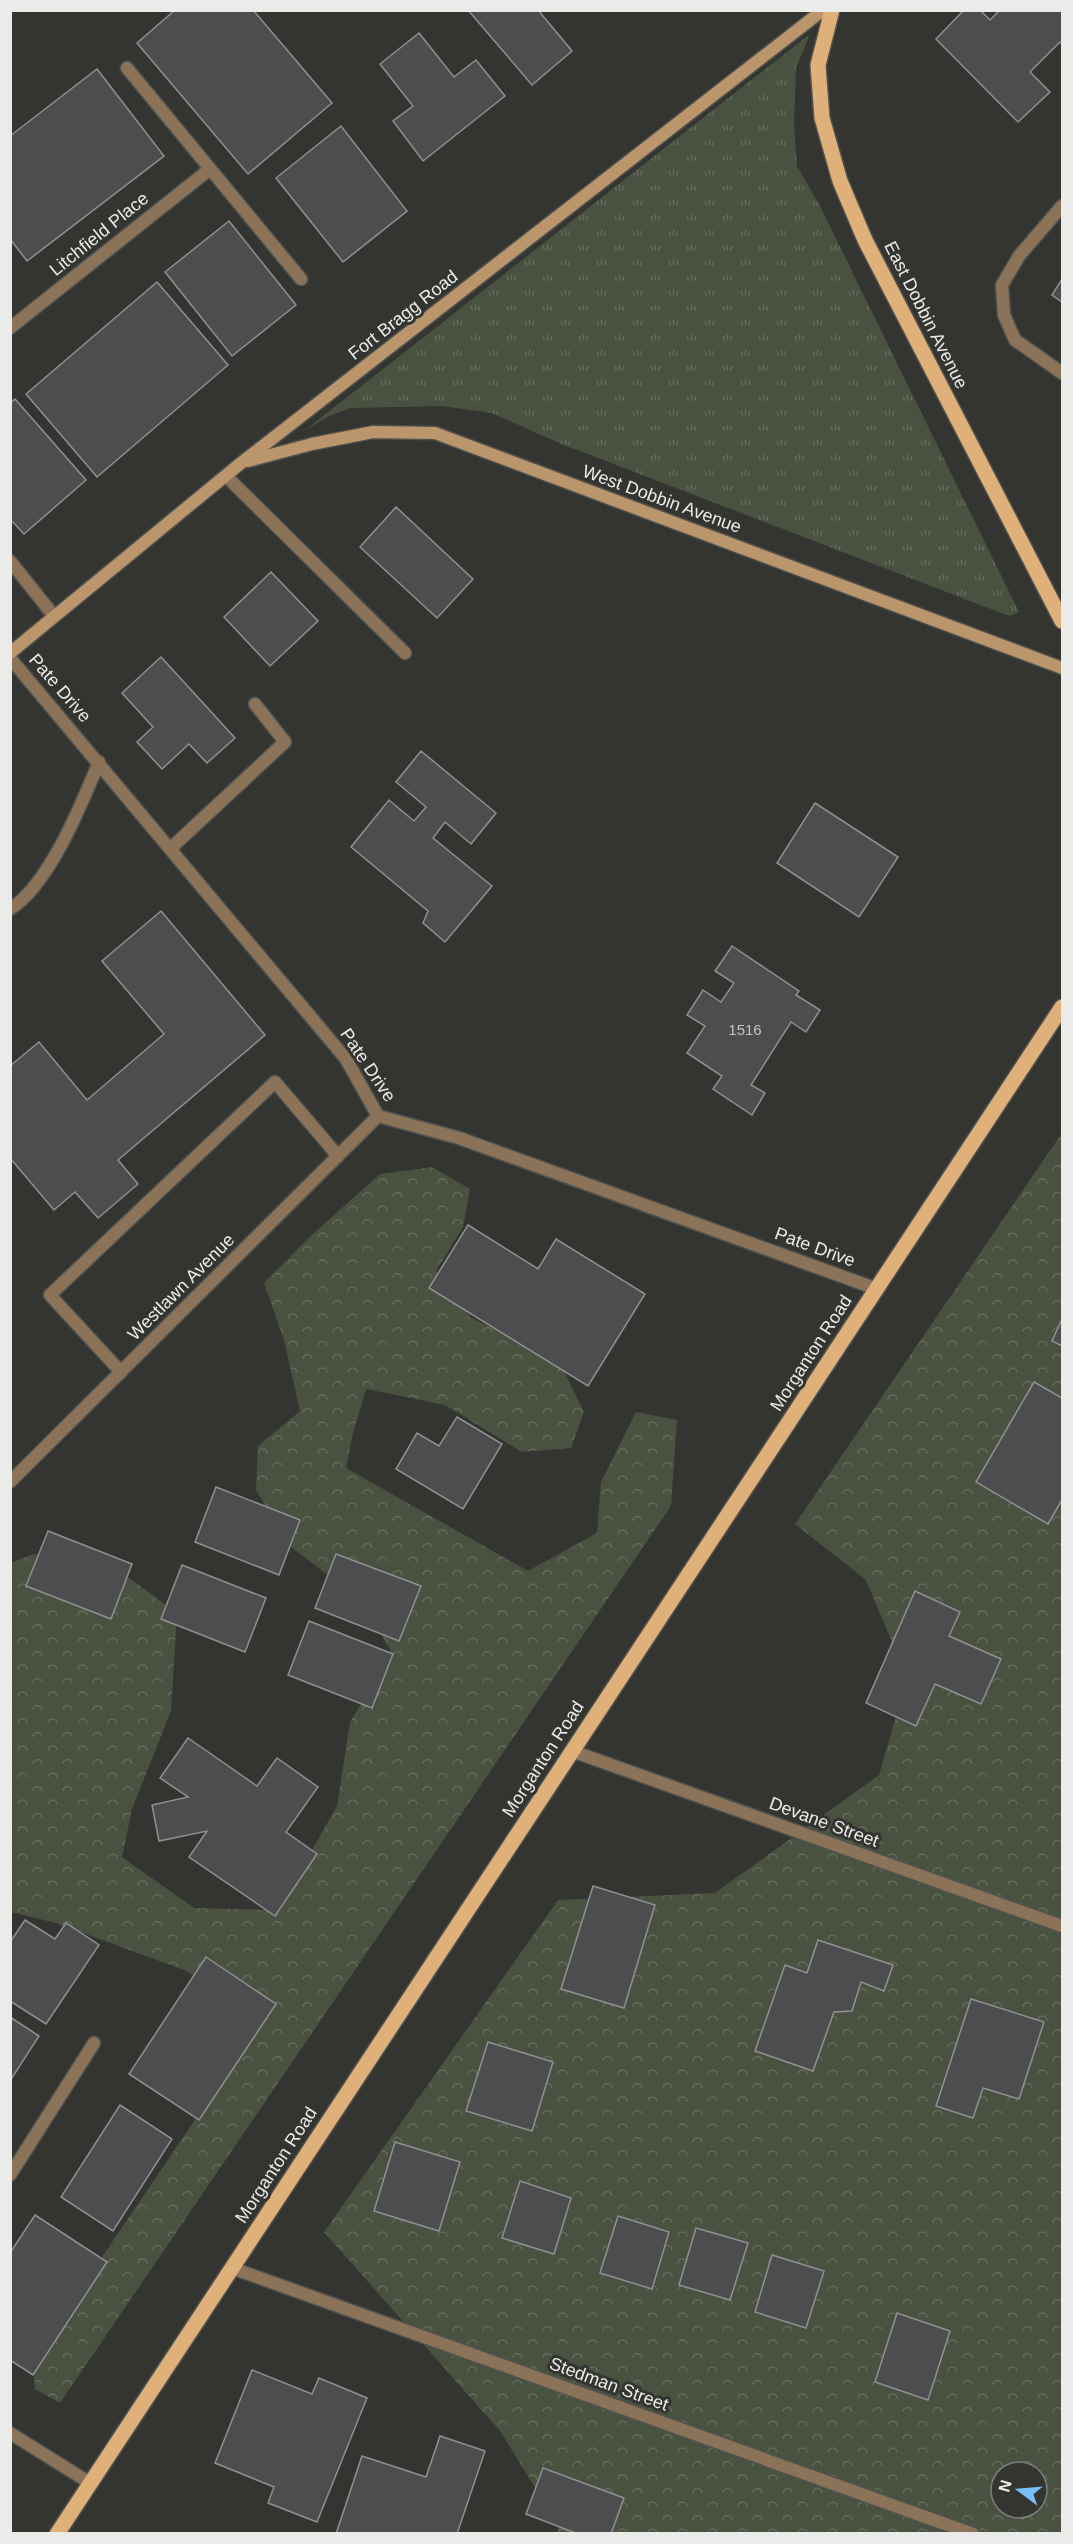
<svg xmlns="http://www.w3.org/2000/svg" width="1073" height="2544" viewBox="0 0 1073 2544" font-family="Arial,sans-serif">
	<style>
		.forest { fill: url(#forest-crowns); fill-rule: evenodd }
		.park { fill: url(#park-tufts) }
		.building { fill: #4d4d50; stroke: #909093; stroke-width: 1.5 }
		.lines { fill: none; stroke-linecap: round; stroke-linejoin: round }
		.service-casing { stroke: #51514e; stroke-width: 15 }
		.minor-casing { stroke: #51514e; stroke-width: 15 }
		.secondary-casing { stroke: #51514e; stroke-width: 15 }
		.primary-casing { stroke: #51514e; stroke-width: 18 }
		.service { stroke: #8a7359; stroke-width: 12 }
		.minor { stroke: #8a7359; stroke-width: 12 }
		.secondary { stroke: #bb956c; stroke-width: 12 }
		.primary { stroke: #e0b07a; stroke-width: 15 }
		.labels { text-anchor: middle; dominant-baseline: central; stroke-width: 6; stroke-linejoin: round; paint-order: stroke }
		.number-label { font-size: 15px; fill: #c4c4c3 }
		.street-label { font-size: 18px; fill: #ebebe9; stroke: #343431 }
	</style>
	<defs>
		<pattern id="forest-crowns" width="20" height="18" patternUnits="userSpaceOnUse" patternTransform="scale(1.5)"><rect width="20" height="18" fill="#495241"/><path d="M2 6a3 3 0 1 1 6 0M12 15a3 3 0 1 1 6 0" fill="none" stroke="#636b5c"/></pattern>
		<pattern id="park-tufts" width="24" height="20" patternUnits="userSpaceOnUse" patternTransform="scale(1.5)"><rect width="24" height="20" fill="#495241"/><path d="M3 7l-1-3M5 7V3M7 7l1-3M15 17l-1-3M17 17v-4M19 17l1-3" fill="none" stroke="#636b5c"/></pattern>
	</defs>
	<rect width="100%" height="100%" fill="#343431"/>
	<g class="forest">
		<path d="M1062 1133V2533H557L559 2526 500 2431 324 2232 558 1900 715 1893 879 1775 907 1678 866 1580 795 1524ZM1001 2472H1037V2508H1001Z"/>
		<path d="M432 1167 470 1189 463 1227 436 1271 470 1317 559 1361 584 1412 571 1448 522 1452 445 1405 366 1389 353 1433 346 1468 528 1571 597 1533 601 1482 636 1412 677 1420 671 1506 60 2403 35 2389 33 2359 234 2062 253 2009 184 1970 56 1923 11 1912 10 1563 34 1554 129 1578 177 1613 171 1711 132 1809 122 1857 194 1908 278 1910 337 1806 350 1722 392 1653 362 1601 291 1547 256 1490 258 1446 300 1411 284 1340 264 1283 315 1232 380 1174Z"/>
	</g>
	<path class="park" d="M810 34 796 68 794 124 797 166 820 206 1019 612 1009 616 559 443 492 413 441 406 350 408 327 417 304 431Z"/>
	<g class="building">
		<path d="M175 10H253L332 103 248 174 137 43Z"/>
		<path d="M468 10H538L572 51 532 85Z"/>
		<path d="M964 10H980L990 20 1000 10H1062V44L1060 42 1030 72 1050 92 1018 122 936 39Z"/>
		<path d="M419 33 454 77 476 60 505 96 423 161 393 121 413 106 380 64Z"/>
		<path d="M97 69 164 156 27 261 10 239V136Z"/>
		<path d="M341 126 407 211 343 262 276 178Z"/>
		<path d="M229 221 296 305 232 356 165 272Z"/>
		<path d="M1062 279V302L1052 295Z"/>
		<path d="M157 282 228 365 97 477 26 394Z"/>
		<path d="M15 399 86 480 24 534 10 519V403Z"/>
		<path d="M396 507 473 579 437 618 360 547Z"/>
		<path d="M271 572 318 621 270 666 224 617Z"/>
		<path d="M161 657 235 738 207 763 189 744 162 769 137 742 153 727 122 693Z"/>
		<path d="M421 751 496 813 471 844 445 822 433 838 492 886 445 942 423 923 428 911 351 847 389 800 414 821 426 807 396 782Z"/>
		<path d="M815 803 898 857 859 917 777 863Z"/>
		<path d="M161 911 265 1035 118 1160 138 1184 98 1218 75 1192 54 1210 10 1158V1066L39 1042 87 1100 164 1034 102 961Z"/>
		<path d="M732 946 799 991 796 995 820 1010 806 1032 791 1022 751 1085 765 1093 752 1115 713 1089 722 1076 687 1053 705 1026 687 1015 703 990 721 1002 734 983 715 971Z"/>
		<path d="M468 1225 538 1269 556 1239 645 1294 588 1386 429 1288Z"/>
		<path d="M1062 1319V1346L1052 1341Z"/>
		<path d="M1034 1382 1062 1398V1500L1048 1524 976 1482Z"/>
		<path d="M457 1417 502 1444 463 1509 396 1469 417 1433 439 1446Z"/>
		<path d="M216 1487 300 1520 279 1575 195 1542Z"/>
		<path d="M48 1531 132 1564 111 1619 26 1586Z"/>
		<path d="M336 1554 421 1586 399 1641 315 1608Z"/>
		<path d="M182 1565 266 1598 245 1652 161 1619Z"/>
		<path d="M915 1591 960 1612 949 1636 1001 1659 981 1704 935 1684 916 1726 866 1703Z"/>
		<path d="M309 1621 393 1654 372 1708 288 1675Z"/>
		<path d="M188 1738 257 1786 277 1758 318 1787 286 1832 317 1854 275 1916 189 1857 207 1831 159 1841 152 1805 188 1797 160 1778Z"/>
		<path d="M593 1886 655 1905 624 2008 561 1989Z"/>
		<path d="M25 1920 55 1939 66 1923 99 1945 46 2024 10 2001V1942Z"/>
		<path d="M818 1940 893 1965 884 1991 861 1982 852 2011 834 2012 813 2071 755 2051 785 1965 807 1973Z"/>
		<path d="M206 1957 276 2004 199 2120 129 2074Z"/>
		<path d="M971 1999 1044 2022 1019 2099 983 2088 973 2118 936 2106Z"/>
		<path d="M10 2017 39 2036 10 2081Z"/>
		<path d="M488 2042 553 2062 532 2131 466 2111Z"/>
		<path d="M120 2105 172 2139 113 2231 61 2197Z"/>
		<path d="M395 2142 460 2162 439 2231 374 2211Z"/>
		<path d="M520 2181 571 2198 554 2254 502 2238Z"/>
		<path d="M35 2215 107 2262 33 2375 10 2360V2253Z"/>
		<path d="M618 2216 669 2232 652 2289 600 2273Z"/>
		<path d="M696 2228 748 2243 730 2300 679 2285Z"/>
		<path d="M772 2255 824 2271 806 2328 755 2312Z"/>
		<path d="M897 2313 950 2331 928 2400 875 2382Z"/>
		<path d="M252 2370 312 2394 319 2378 367 2398 317 2522 268 2503 274 2487 215 2463Z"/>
		<path d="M440 2436 485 2451 457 2534H336L362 2456 426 2477Z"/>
		<path d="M543 2468 624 2498 611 2534H578L526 2514Z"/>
	</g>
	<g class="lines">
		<defs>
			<g id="service">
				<path d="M127 68 301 279"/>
				<path d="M1062 206 1019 256 1002 285 1004 315 1015 340 1062 373"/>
				<path d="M226 476 405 653"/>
				<path d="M171 848 285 742 255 704"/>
				<path d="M10 909C49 885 82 803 99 762"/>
				<path d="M121 1372 50 1295 275 1082 338 1156"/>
			</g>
			<g id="minor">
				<path d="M10 328 210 169"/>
				<path d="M10 561 54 616"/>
				<path d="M10 658 346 1059 378 1116 459 1138 877 1289"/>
				<path d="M10 1482 378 1116"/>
				<path d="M572 1751 1062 1926"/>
				<path d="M10 2175 94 2043"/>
				<path d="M232 2268 973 2534"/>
				<path d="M10 2433 90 2483"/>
			</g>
			<g id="secondary">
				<path d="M248 461 312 444 373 432 435 433 1062 668"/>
				<path d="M10 653 241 463 823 10"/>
			</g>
			<g id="primary">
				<path d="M832 10 818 65 822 118 840 181 865 240 1062 621"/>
				<path d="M57 2534 1062 1007"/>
			</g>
		</defs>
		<use href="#service" class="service-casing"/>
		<use href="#minor" class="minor-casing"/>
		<use href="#secondary" class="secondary-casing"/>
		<use href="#primary" class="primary-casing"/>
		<use href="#service" class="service"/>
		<use href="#minor" class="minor"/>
		<use href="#secondary" class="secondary"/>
		<use href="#primary" class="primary"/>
	</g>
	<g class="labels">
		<g class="number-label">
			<text x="745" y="1029">1516</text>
		</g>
		<g class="street-label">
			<text transform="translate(99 234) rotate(-39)">Litchfield Place</text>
			<text transform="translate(403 315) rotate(-38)">Fort Bragg Road</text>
			<text transform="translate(926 315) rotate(63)">East Dobbin Avenue</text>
			<text transform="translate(662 499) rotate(20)">West Dobbin Avenue</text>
			<text transform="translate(60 688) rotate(49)">Pate Drive</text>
			<text transform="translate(368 1065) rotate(56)">Pate Drive</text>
			<text transform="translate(815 1247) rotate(20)">Pate Drive</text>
			<text transform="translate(181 1287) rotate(-45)">Westlawn Avenue</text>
			<text transform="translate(811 1353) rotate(-57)">Morganton Road</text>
			<text transform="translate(543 1759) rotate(-57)">Morganton Road</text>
			<text transform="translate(824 1822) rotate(20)">Devane Street</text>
			<text transform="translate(276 2165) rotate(-57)">Morganton Road</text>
			<text transform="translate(609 2384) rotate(20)">Stedman Street</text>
		</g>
	</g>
	<rect width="1073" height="2544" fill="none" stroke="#ebebe9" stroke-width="24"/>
	<g transform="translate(1019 2490) rotate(286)"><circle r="28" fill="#343431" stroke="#7d7d7b" stroke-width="1.5"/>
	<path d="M0-4.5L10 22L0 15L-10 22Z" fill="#77bff7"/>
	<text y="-9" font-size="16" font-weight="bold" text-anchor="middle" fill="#ebebe9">N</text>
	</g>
</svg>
